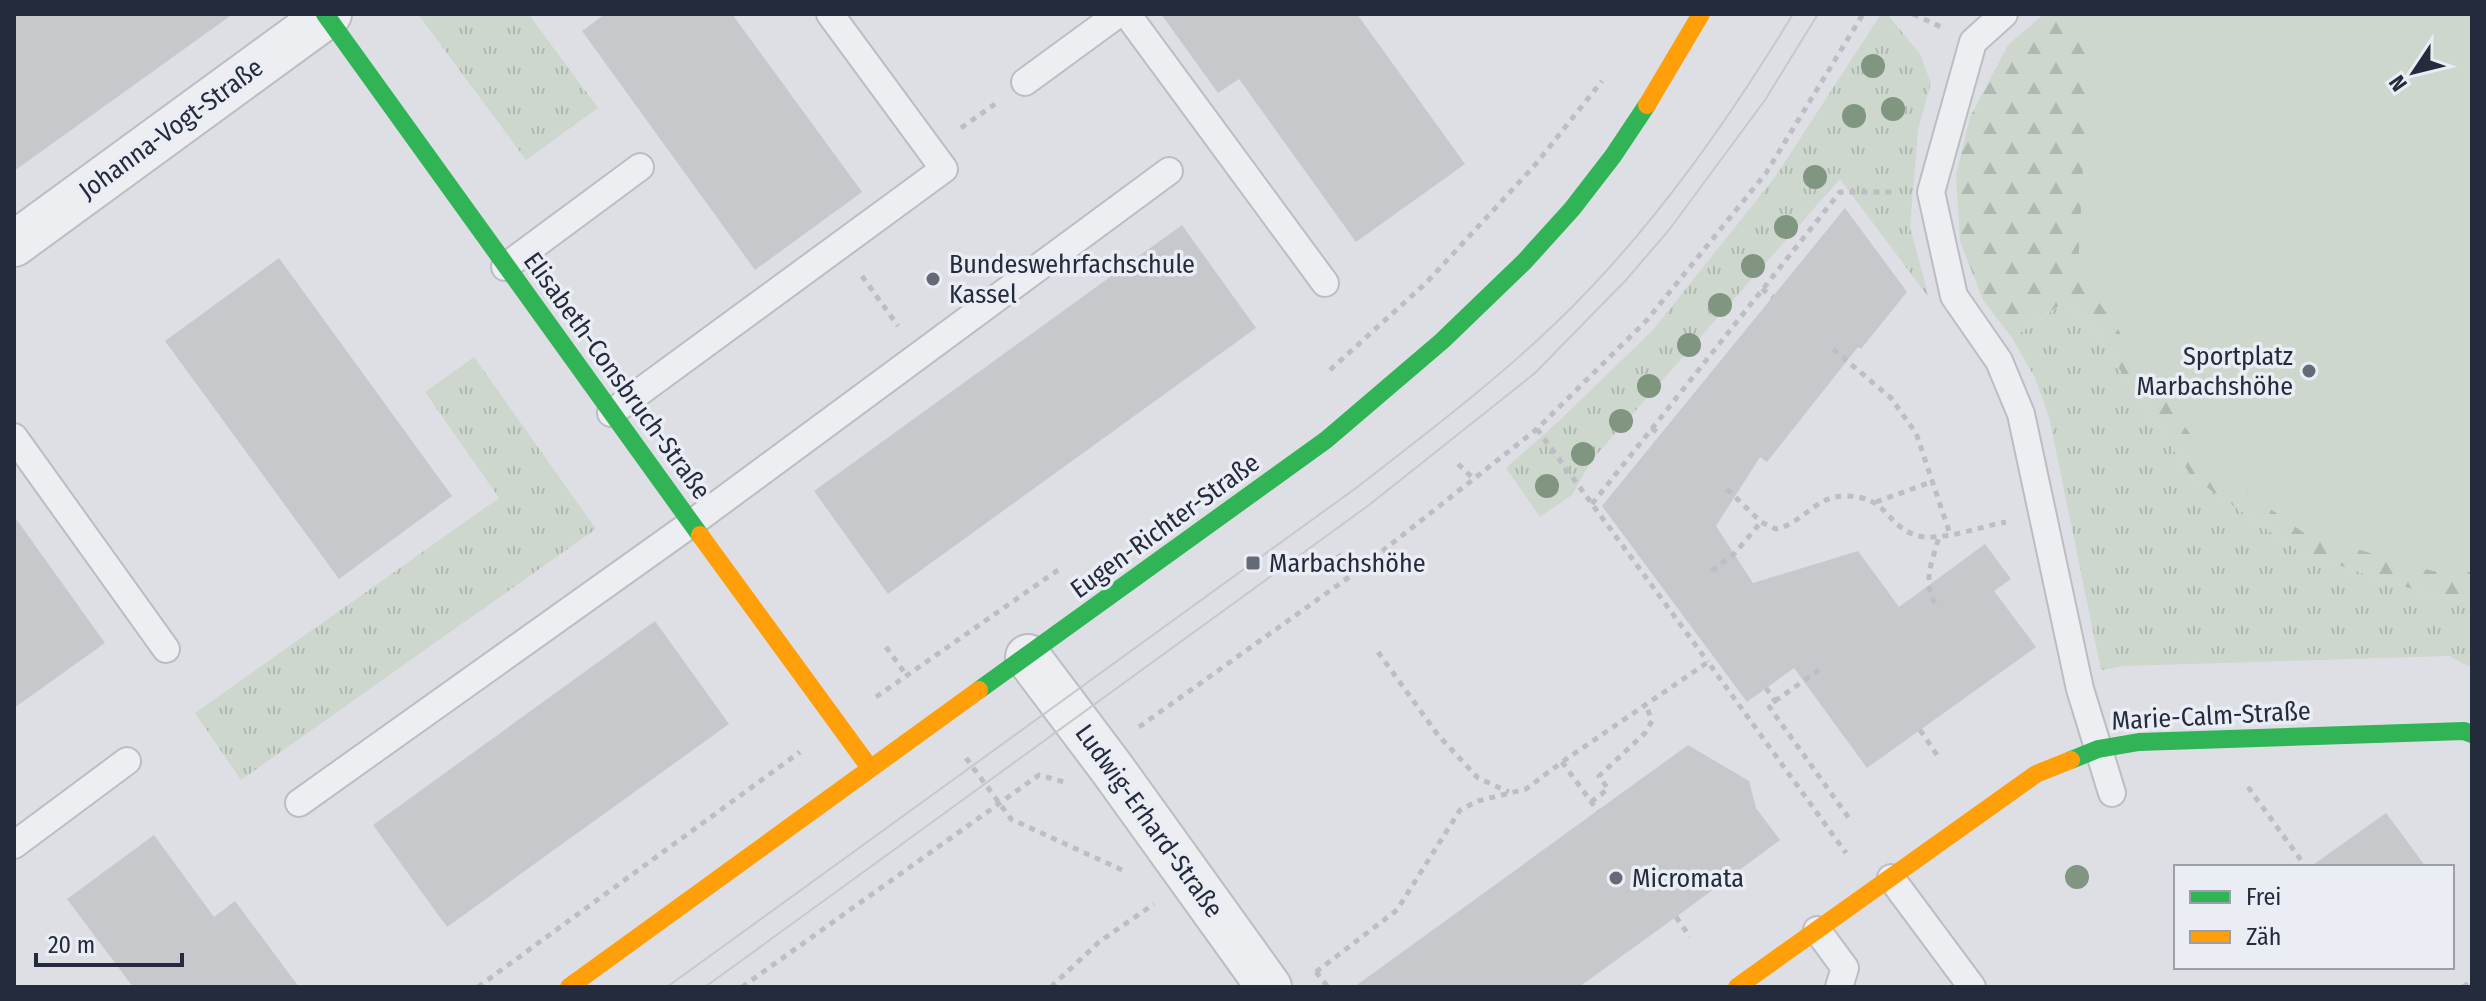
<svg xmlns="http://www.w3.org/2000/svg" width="2486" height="1001" viewBox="0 0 2486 1001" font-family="'Fira Sans Condensed',sans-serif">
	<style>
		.grass { fill: url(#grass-tufts) }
		.forest { fill: url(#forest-firs) }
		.garden { fill: #cdd7cd }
		.building { fill: #c6c8cc }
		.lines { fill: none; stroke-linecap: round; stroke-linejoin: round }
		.lane-casing { stroke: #bcbdc2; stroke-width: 30 }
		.street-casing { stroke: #bcbdc2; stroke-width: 48 }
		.path { stroke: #bdbec4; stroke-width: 5; stroke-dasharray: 6 6; stroke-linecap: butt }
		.lane { stroke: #edeef1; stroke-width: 26 }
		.street { stroke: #edeef1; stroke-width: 44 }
		.fast { stroke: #30b455; stroke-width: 18 }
		.slow { stroke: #ff9f0a; stroke-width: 18 }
		.tram { stroke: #c6c8cc; stroke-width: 2 }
		.tree { fill: #809681 }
		.poi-dot { fill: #656a77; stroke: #eaedf4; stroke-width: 3 }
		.labels { text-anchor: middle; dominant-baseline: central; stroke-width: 7; stroke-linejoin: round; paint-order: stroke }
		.street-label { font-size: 26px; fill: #242b3d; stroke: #eaedf4 }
		.poi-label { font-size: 26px; fill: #242b3d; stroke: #eaedf4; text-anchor: start }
	</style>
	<defs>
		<pattern id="grass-tufts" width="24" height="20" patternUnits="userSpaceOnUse" patternTransform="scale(2)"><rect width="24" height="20" fill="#cdd7cd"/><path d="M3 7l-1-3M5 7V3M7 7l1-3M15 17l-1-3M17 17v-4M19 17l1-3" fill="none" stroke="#b0b9b1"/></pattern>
		<pattern id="forest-firs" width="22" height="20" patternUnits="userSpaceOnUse" patternTransform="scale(2)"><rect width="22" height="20" fill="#cdd7cd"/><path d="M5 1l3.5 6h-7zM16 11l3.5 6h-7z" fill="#b0b9b1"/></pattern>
	</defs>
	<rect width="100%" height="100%" fill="#dedfe4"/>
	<g class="grass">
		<path d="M418 14H532L530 16 598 108 526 160Z"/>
		<path d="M1881 14H1887L1920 54 1931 83 1918 130 1910 227 1929 298 1840 179 1591 461 1572 495 1540 517 1506 468 1560 420 1653 330 1775 177Z"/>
		<path d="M2061 305 2083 315 2192 477 2301 553 2443 599 2472 601V668L2449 656 2123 666 2101 670 2049 417 2035 378 2012 338Z"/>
		<path d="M474 357 596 529 241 780 195 713 499 498 425 392Z"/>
	</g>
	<path class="forest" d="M2044 14H2185L2472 457V601L2443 599 2301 553 2192 477 2083 315 2060 305 2012 338 1983 300 1960 241 1956 175 1970 117 2008 45Z"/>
	<path class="garden" d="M2097 14H2472V572L2433 571 2307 535 2215 470 2078 272 2090 20Z"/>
	<g class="building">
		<path d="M14 14H233L14 171Z"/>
		<path d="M605 14H732L862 192 755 270 582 31Z"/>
		<path d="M1161 14H1357L1465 164 1356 242 1239 79 1218 93Z"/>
		<path d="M1845 208 1907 292 1861 349 1858 347 1767 462 1760 457 1716 526 1753 583 1858 551 1899 607 1985 544 2011 579 1994 591 2036 647 1867 768 1794 668 1747 702 1602 506Z"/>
		<path d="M1182 225 1256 328 888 594 814 491Z"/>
		<path d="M279 258 452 496 339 579 165 341Z"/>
		<path d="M14 516 105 643 14 708Z"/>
		<path d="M655 621 729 724 447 927 373 825Z"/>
		<path d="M1688 745 1749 781 1756 808 1780 840 1676 917 1579 987H1354Z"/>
		<path d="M2386 813 2426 867H2310Z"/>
		<path d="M154 835 214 917 235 901 299 987H133L67 899Z"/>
	</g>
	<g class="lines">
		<defs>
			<g id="lane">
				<path d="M1127 14 1325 283"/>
				<path d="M2004 14 1973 42 1931 192 1954 296 1999 361 2021 414 2080 689 2112 793"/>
				<path d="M1025 82 1118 14"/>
				<path d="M505 267 640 167"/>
				<path d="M611 413 944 169 830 14"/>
				<path d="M14 437 166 649"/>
				<path d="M299 803 692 523 1169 171"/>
				<path d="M14 845 127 761"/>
				<path d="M1891 878 1972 987"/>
				<path d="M1817 930 1845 968 1839 987"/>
			</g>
			<g id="street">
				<path d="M14 244 329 14"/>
				<path d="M1028 657 1113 770 1269 987"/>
			</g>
		</defs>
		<use href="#lane" class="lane-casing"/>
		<use href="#street" class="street-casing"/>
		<g class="path">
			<path d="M1913 14 1941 27"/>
			<path d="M961 128 995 104"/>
			<path d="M862 276 898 326"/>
			<path d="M1762 289 1773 297"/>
			<path d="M1833 349 1891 398 1916 433 1950 534"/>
			<path d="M1330 370 1426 283 1535 165 1602 81"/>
			<path d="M1652 428 1660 435"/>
			<path d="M1537 429 1708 662"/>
			<path d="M1458 464 1475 480"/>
			<path d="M1727 489 1761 522 1776 529C1804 523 1815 495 1847 496 1888 497 1885 524 1915 535 1939 543 1981 526 2006 522"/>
			<path d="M1876 502 1934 481"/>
			<path d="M1592 504 1840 192H1894"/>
			<path d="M1338 554 1352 575"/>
			<path d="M1712 571 1735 553 1761 522"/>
			<path d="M1935 603C1922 581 1933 559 1939 537"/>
			<path d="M886 647 907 676"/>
			<path d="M1378 652 1438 735 1478 778 1509 792"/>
			<path d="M1766 688 1775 701 1768 705 1851 821"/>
			<path d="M876 697 1058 570"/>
			<path d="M1775 701 1819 670"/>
			<path d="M1139 727 1352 575 1537 429 1647 320 1766 173 1863 14"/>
			<path d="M1920 730 1937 755"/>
			<path d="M966 758 1011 819 1122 870"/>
			<path d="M1562 762 1598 811"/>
			<path d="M2248 787 2306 867"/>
			<path d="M1591 802 1608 789 1599 776 1645 733 1652 721 1646 705"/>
			<path d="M1676 917 1690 937"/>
			<path d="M1316 972 1397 910 1460 810 1478 801 1526 789 1562 762 1708 662 1846 853"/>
			<path d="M1316 972 1328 987"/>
			<path d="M478 987 800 752"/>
			<path d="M742 987 1039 775 1064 782"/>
			<path d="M1051 987 1099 942 1154 904"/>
			<path d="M2463 987 2472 981"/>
		</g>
		<use href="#lane" class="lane"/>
		<use href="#street" class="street"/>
		<g class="fast">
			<path d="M325 14 700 535"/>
			<path d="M979 690 1326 440 1442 341 1524 262 1572 209 1613 156 1647 105"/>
			<path d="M2071 760 2098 749 2139 742 2464 731 2472 734"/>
		</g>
		<g class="slow">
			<path d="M1647 105 1701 14"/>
			<path d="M700 535 870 768"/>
			<path d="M569 987 979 690"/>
			<path d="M1737 987 2036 774 2071 760"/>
		</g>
		<g class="tram">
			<path d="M667 987 1356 488C1428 432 1501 377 1566 313 1655 225 1728 121 1793 14"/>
			<path d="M705 987 1369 505 1535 373 1626 280 1669 230 1765 100 1818 14"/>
		</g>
	</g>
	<g class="tree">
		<circle cx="1873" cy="66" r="12"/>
		<circle cx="1893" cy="109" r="12"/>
		<circle cx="1854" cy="116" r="12"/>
		<circle cx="1815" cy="177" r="12"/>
		<circle cx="1786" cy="227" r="12"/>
		<circle cx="1753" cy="266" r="12"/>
		<circle cx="1720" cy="305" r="12"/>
		<circle cx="1689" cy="345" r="12"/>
		<circle cx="1649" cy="386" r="12"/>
		<circle cx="1621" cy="421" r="12"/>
		<circle cx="1583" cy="454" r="12"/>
		<circle cx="1547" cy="486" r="12"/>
		<circle cx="2077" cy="877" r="12"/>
	</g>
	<g class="poi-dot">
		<circle cx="933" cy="279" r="8"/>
		<circle cx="2309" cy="371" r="8"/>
		<rect x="1245" y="555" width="16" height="16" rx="4"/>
		<circle cx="1616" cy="878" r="8"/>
	</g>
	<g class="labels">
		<g class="street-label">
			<text transform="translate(171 129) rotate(-36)">Johanna-Vogt-Straße</text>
			<text transform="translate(617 376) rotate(54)">Elisabeth-Consbruch-Straße</text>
			<text transform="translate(1165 526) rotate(-36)">Eugen-Richter-Straße</text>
			<text transform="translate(2211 716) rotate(-3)">Marie-Calm-Straße</text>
			<text transform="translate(1149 821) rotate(54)">Ludwig-Erhard-Straße</text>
		</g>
		<g class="poi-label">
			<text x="949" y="264">Bundeswehrfachschule<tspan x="949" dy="30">Kassel</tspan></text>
			<text x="2293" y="356" text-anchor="end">Sportplatz<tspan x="2293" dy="30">Marbachshöhe</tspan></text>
			<text x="1269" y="563">Marbachshöhe</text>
			<text x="1632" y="878">Micromata</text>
		</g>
	</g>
	<rect width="2486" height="1001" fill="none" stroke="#242b3d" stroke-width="32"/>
	<rect x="2174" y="865" width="280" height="104" fill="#eaedf4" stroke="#9b9fab" stroke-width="2"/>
	<rect x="2190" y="891" width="40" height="12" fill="#30b455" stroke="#9b9fab" stroke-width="2"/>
	<text x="2246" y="905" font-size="24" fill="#242b3d">Frei</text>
	<rect x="2190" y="931" width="40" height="12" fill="#ff9f0a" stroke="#9b9fab" stroke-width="2"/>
	<text x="2246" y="945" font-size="24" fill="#242b3d">Zäh</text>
	<g transform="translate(2414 72) rotate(235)" stroke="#eaedf4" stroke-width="6" paint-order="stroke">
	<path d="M0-6L14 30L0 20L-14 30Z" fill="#242b3d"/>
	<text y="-12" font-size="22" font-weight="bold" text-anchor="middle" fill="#242b3d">N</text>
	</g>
	<path d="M36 953v12h146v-12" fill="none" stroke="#242b3d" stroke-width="4"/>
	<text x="48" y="953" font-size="24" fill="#242b3d" stroke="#eaedf4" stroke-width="6" paint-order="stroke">20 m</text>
</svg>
